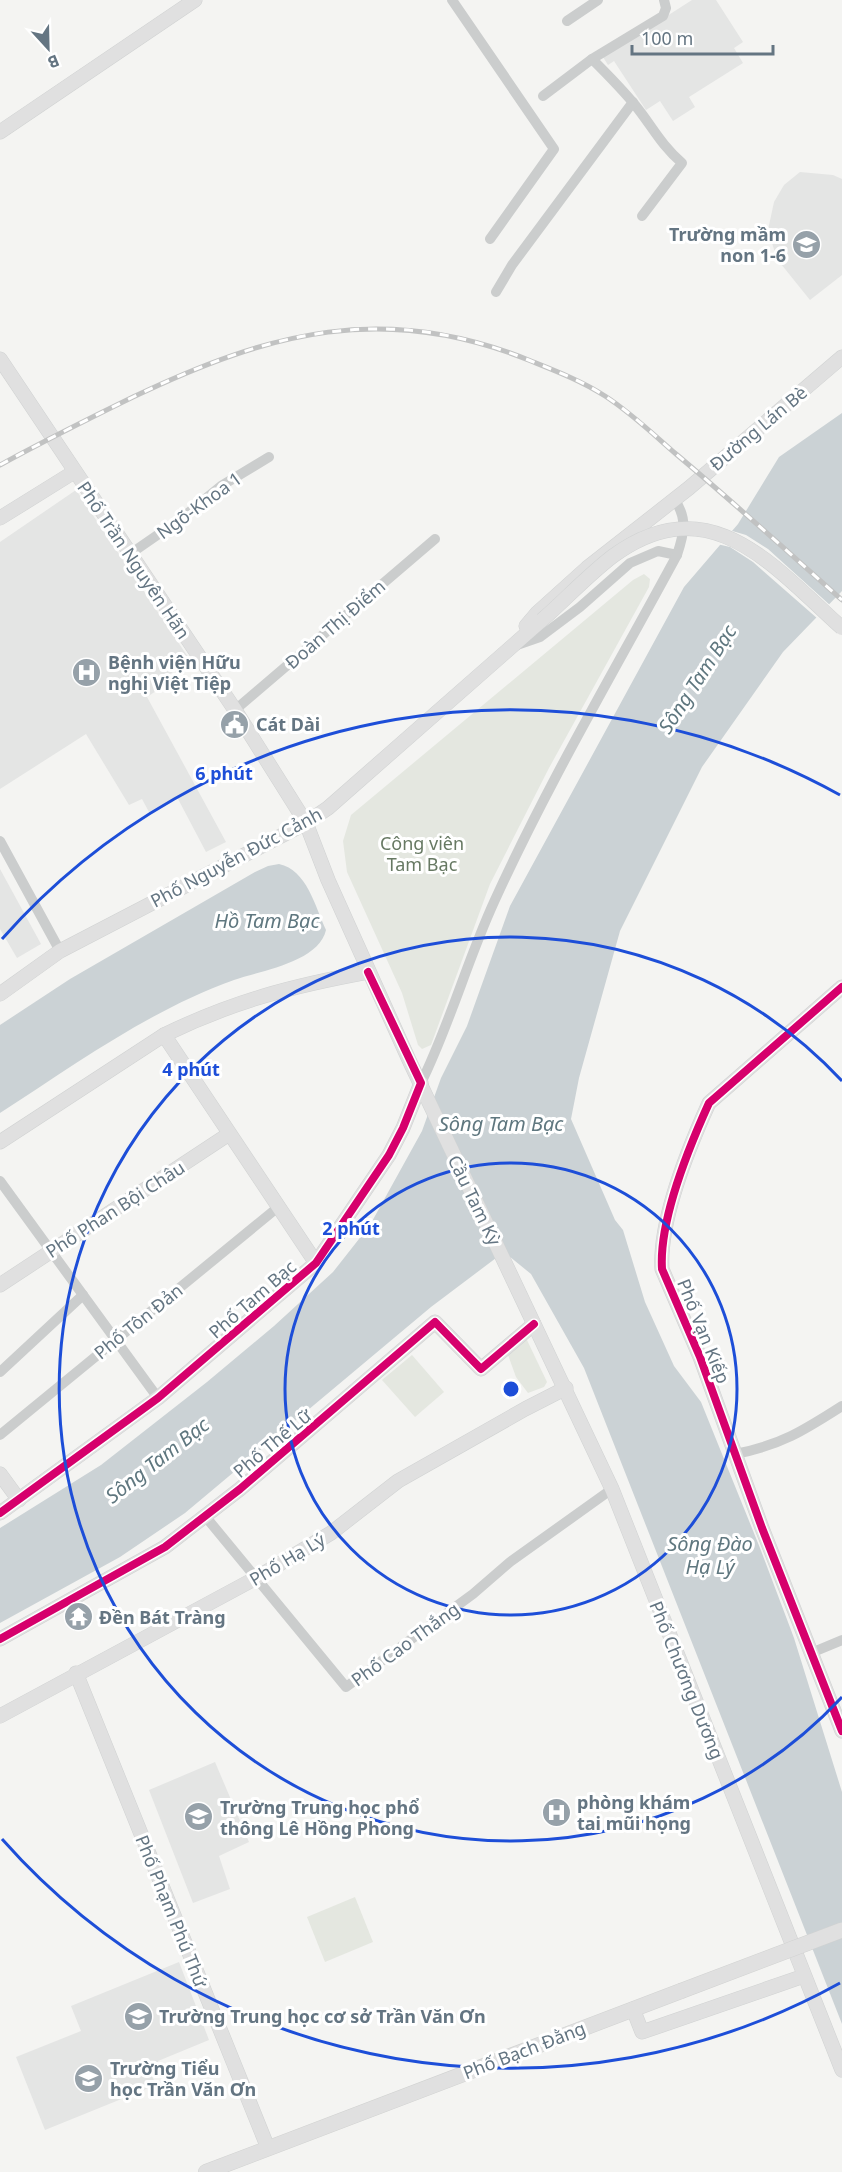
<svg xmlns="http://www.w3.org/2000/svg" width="842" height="2172" viewBox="0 0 842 2172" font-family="'Noto Sans',sans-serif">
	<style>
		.built { fill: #e4e5e4 }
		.green { fill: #e4e7e0 }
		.water { fill: #cbd2d5 }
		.pier { fill: #f4f4f2 }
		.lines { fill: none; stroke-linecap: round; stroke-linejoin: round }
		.secondary-casing { stroke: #d0d2d2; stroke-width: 15 }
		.primary-casing { stroke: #d1d2d1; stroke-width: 16 }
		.street { stroke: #cbcdcd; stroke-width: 10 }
		.secondary { stroke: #e0e0e0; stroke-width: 14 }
		.primary { stroke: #e0e0e0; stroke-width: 15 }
		.rail-casing { stroke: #c1c2c2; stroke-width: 5 }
		.rail { stroke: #fff; stroke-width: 3; stroke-dasharray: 9; stroke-linecap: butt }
		.secondary-bridge-casing { stroke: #d0d2d2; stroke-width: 15; stroke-linecap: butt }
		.primary-bridge-casing { stroke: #d1d2d1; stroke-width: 16; stroke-linecap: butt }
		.secondary-bridge { stroke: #e0e0e0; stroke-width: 14 }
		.primary-bridge { stroke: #e0e0e0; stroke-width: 15 }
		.cycleway-casing { stroke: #fff; stroke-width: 11 }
		.cycleway { stroke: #d6006c; stroke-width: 8 }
		.ring { fill: none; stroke: #1d4ed8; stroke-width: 3 }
		.labels { text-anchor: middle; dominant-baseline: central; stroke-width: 6; stroke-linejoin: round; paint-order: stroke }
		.poi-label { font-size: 18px; font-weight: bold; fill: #647582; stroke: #fff; text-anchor: start }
		.street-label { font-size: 18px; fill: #647582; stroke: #fff }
		.park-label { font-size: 18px; fill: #677963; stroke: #fff }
		.water-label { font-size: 20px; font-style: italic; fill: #5f777f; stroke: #fff }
		.centre { fill: #1d4ed8; stroke: #fff; stroke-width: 3 }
		.ring-label { font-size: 18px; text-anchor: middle; font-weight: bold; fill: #1d4ed8; stroke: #fff; stroke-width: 6; stroke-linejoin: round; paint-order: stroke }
	</style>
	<rect width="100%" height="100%" fill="#f4f4f2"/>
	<g class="built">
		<path d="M692 0H716L743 42 734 48 743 63 689 97 695 107 673 121 660 101 646 110 614 61 608 65 603 57Z"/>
		<path d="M800 172 833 175 842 179V275L810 300 777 259 768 230 774 202 784 185Z"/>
		<path d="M76 490 190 660 157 683 159 689 147 697 226 842 206 852 177 797 149 812 142 799 129 805 86 734 0 789V542Z"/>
		<path d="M0 869 41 944 17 958 0 929Z"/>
		<path d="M215 1762 249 1842 219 1856 230 1889 193 1903 149 1790Z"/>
		<path d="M179 1962 209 2040 158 2061 163 2074 153 2078 156 2085 45 2130 16 2057 81 2031 71 2006Z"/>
	</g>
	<g class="green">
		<path d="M644 574 650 579 649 587 549 768 490 884 431 1045 422 1049 418 1045 402 993 347 872 343 841 351 815 633 580Z"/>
		<path d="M526 1338 547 1382 544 1387 528 1393 516 1377 508 1355Z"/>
		<path d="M412 1355 444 1392 415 1417 382 1380Z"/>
		<path d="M355 1897 373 1942 325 1962 307 1917Z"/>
	</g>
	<g class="water">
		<path d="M842 413V591L783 652 702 767 620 931 579 1078 571 1119 615 1220 623 1230 645 1302 674 1366 701 1402 760 1548 794 1638 842 1792V2024L584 1368 531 1274 504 1252 431 1307 185 1513 120 1557 0 1623V1528L101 1465 207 1382 274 1326 333 1272 370 1225 422 1131 441 1078 467 1026 510 906 684 587 738 524 779 457Z"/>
		<path d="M279 864C307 870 315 906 326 930 319 962 260 971 234 980 148 1011 76 1064 0 1113V1025L70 979 255 872 268 866Z"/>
	</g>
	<path class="pier" d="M729 530 746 535 768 549 831 606 818 619 753 562 730 547 717 544Z"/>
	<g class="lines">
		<defs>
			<g id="secondary">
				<path d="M0 132 195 0"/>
				<path d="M0 359 235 710 306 823 328 880 409 1060 612 1489 842 2070"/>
				<path d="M0 518 74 472"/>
				<path d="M526 626 537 613 587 568 689 488 842 357"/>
				<path d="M842 987 709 1103C689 1147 659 1221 662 1269L700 1357 762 1528 842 1731"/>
				<path d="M0 994 60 951 306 823 328 808 542 620"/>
				<path d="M164 1035 316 1263"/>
				<path d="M0 1142 164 1035C234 1001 292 986 368 972"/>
				<path d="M0 1285 229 1134"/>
				<path d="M0 1474 19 1500"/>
				<path d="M0 1513 158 1398 316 1263 389 1155 403 1128 421 1083"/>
				<path d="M0 1639 165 1547 240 1489 435 1322 481 1369 534 1324"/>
				<path d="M76 1673 268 2148"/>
				<path d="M0 1716 256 1578 331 1533 398 1481 525 1409 566 1388"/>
				<path d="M633 2009 642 2032 804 1976"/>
			</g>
			<path id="primary" d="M206 2172 681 1991"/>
		</defs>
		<use href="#secondary" class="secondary-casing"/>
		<use href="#primary" class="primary-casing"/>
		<g class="street">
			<path d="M452 0 554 149 490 239"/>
			<path d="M567 21 598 0"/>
			<path d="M592 59C607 74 622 89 635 105 652 126 661 145 682 163L642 216"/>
			<path d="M543 96 592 59 663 16 666 8 664 0"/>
			<path d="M496 292 512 265 633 102"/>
			<path d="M130 554 182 518 221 486 269 457"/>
			<path d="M514 646 540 637 580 607 630 563 658 551 677 555"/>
			<path d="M235 710 435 539"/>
			<path d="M0 841 60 951"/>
			<path d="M421 1083C450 1024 467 961 494 902 548 783 615 670 677 555 684 534 688 518 674 499"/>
			<path d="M0 1181 158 1398"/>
			<path d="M0 1372 83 1295"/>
			<path d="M0 1435 277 1208"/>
			<path d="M735 1454C781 1445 803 1431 842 1406"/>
			<path d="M205 1516 346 1687 473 1594 510 1562 612 1489"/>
			<path d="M811 1653 842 1640"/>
		</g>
		<use href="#secondary" class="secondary"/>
		<use href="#primary" class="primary"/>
		<defs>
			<path id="rail" d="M0 465C44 441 88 419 133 397 269 332 385 301 531 361 556 371 582 381 605 396 630 412 653 434 676 454 732 501 787 551 842 600"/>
		</defs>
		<use href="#rail" class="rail-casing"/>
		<use href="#rail" class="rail"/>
		<defs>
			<path id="secondary-bridge" d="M542 620C566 599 588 575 613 556 710 485 774 567 842 628"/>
			<path id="primary-bridge" d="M681 1991 842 1930"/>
		</defs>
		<use href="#secondary-bridge" class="secondary-bridge-casing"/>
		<use href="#primary-bridge" class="primary-bridge-casing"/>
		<use href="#secondary-bridge" class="secondary-bridge"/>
		<use href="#primary-bridge" class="primary-bridge"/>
		<defs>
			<g id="cycleway">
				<path d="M842 987 709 1103C689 1147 659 1221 662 1269L700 1357 762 1528 842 1731"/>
				<path d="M0 1513 158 1398 316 1263 389 1155 403 1128 421 1083 368 972"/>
				<path d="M0 1639 165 1547 240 1489 435 1322 481 1369 534 1324"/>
			</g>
		</defs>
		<use href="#cycleway" class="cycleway-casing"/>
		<use href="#cycleway" class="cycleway"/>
	</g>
	<g class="ring">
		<circle cx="511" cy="1389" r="226"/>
		<path d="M842 1697A452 452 0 1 1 842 1081"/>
		<path d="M840 1983A679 679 0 0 1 2 1839M2 939A679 679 0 0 1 840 795"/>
	</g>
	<defs>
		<symbol id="school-disc" viewBox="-11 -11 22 22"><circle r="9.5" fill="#96a1a9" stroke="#fff"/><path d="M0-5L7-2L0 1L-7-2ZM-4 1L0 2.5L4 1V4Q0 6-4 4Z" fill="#fff"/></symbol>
		<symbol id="hospital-disc" viewBox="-11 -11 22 22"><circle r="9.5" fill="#96a1a9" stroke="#fff"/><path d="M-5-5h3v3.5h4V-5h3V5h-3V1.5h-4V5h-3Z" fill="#fff"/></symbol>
		<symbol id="civic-disc" viewBox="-11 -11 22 22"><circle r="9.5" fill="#96a1a9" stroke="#fff"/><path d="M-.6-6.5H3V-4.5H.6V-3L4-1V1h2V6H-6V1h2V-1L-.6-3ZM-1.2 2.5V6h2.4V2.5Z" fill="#fff"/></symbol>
		<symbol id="temple-disc" viewBox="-11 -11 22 22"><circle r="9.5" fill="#96a1a9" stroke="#fff"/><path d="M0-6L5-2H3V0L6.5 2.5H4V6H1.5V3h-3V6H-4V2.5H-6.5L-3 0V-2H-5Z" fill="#fff"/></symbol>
	</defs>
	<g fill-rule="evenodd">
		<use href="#school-disc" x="790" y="228" width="33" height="33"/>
		<use href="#hospital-disc" x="70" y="656" width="33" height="33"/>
		<use href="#civic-disc" x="218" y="708" width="33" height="33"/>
		<use href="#temple-disc" x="62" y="1600" width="33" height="33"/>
		<use href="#hospital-disc" x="540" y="1796" width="33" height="33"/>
		<use href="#school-disc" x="182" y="1800" width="33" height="33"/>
		<use href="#school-disc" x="122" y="2000" width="33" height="33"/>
		<use href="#school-disc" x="72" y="2062" width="33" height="33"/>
	</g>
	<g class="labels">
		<g class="poi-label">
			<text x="786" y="234" text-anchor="end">Trường mầm<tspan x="786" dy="21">non 1-6</tspan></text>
			<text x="108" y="662">Bệnh viện Hữu<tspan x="108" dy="21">nghị Việt Tiệp</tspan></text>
			<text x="256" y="724">Cát Dài</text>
			<text x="99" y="1617">Đền Bát Tràng</text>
			<text x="577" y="1802">phòng khám<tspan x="577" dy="21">tai mũi họng</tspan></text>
			<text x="220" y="1807">Trường Trung học phổ<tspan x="220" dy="21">thông Lê Hồng Phong</tspan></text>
			<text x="159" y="2016">Trường Trung học cơ sở Trần Văn Ơn</text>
			<text x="110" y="2068">Trường Tiểu<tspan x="110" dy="21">học Trần Văn Ơn</tspan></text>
		</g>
		<g class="street-label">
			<text transform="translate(758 428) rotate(-40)">Đường Lán Bè</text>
			<text transform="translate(199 505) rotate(-36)">Ngõ-Khoa 1</text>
			<text transform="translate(134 560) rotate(56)">Phố Trần Nguyên Hãn</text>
			<text transform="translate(335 624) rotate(-41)">Đoàn Thị Điểm</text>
			<text transform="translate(236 857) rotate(-28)">Phố Nguyễn Đức Cảnh</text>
			<text transform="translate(475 1200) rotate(64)">Cầu Tam Kỳ</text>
			<text transform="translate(115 1209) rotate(-33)">Phố Phan Bội Châu</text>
			<text transform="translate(252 1299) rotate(-41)">Phố Tam Bạc</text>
			<text transform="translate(138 1321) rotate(-39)">Phố Tôn Đản</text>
			<text transform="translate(704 1331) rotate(68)">Phố Vạn Kiếp</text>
			<text transform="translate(272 1443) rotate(-40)">Phố Thế Lữ</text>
			<text transform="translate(287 1559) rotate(-31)">Phố Hạ Lý</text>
			<text transform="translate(405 1644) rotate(-36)">Phố Cao Thắng</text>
			<text transform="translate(687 1680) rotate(68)">Phố Chương Dương</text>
			<text transform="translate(172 1911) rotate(68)">Phố Phạm Phú Thứ</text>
			<text transform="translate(524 2050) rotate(-21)">Phố Bạch Đằng</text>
		</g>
		<g class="park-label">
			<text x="422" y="843">Công viên<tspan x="422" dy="21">Tam Bạc</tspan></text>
		</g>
		<g class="water-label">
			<text transform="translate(697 679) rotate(-57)">Sông Tam Bạc</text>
			<text x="267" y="920">Hồ Tam Bạc</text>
			<text x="501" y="1123">Sông Tam Bạc</text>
			<text transform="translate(157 1460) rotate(-38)">Sông Tam Bạc</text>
			<text x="710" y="1543">Sông Đào<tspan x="710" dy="23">Hạ Lý</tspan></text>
		</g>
	</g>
	<circle cx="511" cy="1389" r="9" class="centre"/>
	<g class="ring-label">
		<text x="224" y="780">6 phút</text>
		<text x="191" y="1076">4 phút</text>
		<text x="351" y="1235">2 phút</text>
	</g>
	<g transform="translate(48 48) rotate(158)" stroke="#ffffff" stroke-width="4.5" paint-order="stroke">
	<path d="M0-4.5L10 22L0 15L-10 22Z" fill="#647582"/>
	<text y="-9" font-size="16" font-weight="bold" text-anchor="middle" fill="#647582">B</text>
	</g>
	<path d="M632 45v9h141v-9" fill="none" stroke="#647582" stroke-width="3"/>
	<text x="641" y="45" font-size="18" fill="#647582" stroke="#ffffff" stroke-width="4.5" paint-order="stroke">100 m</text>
</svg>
